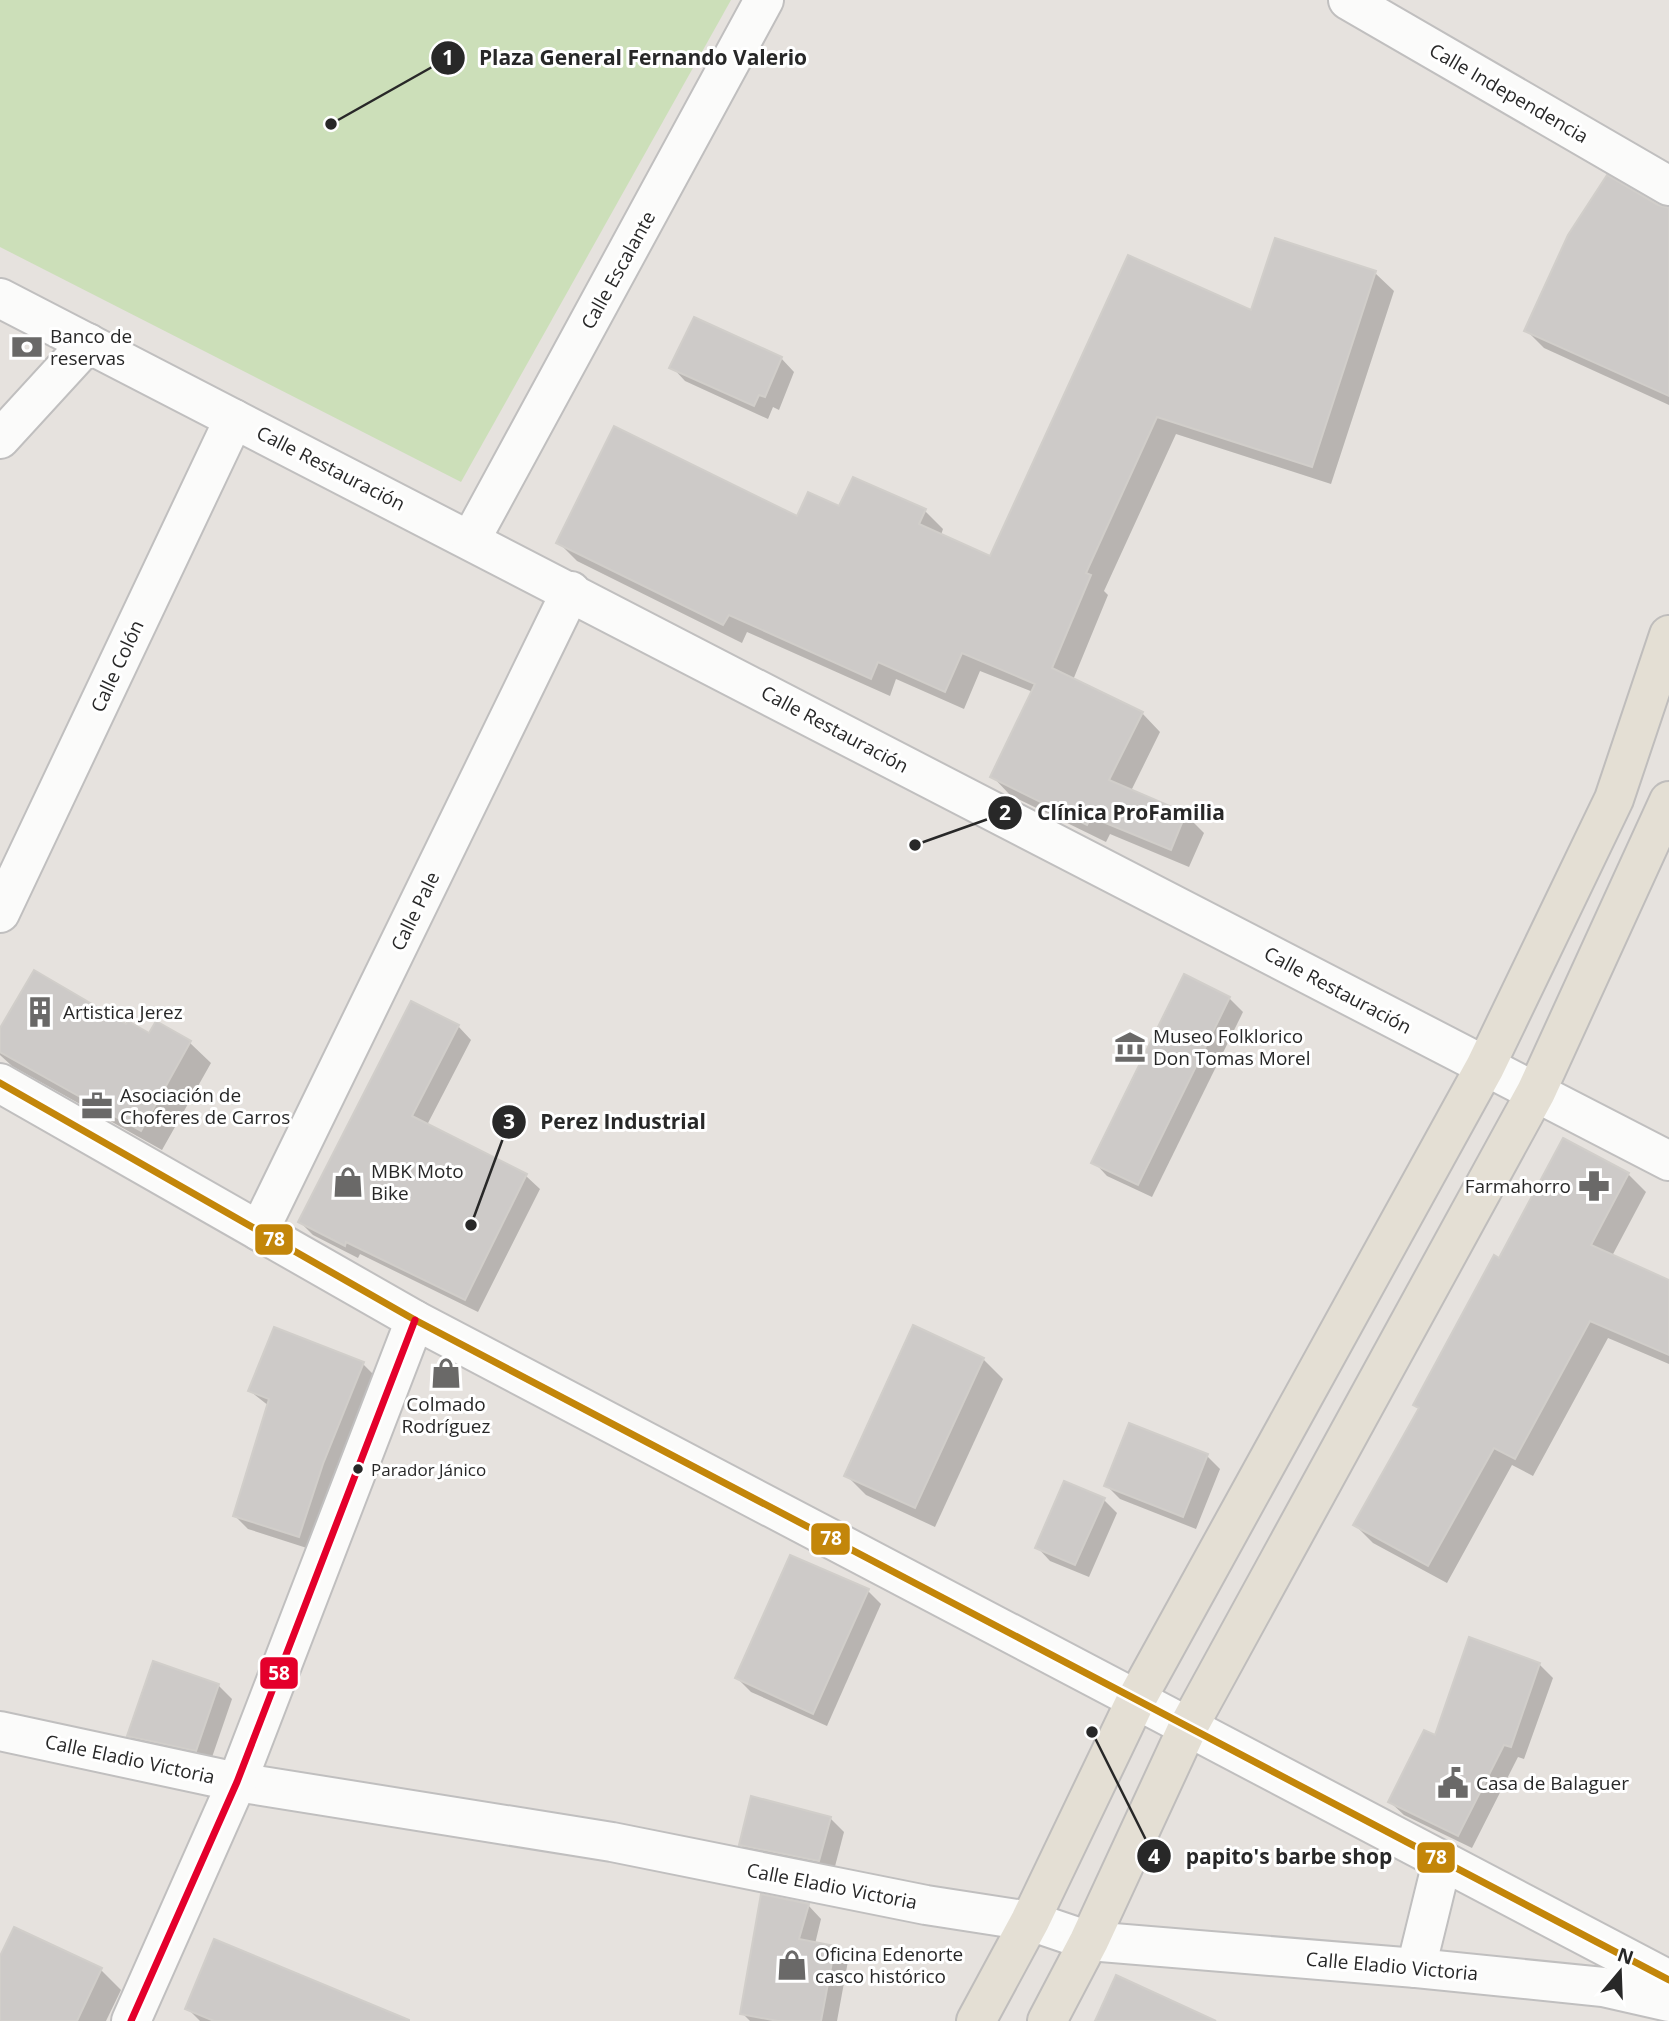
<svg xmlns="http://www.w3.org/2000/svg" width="1669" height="2021" viewBox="0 0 1669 2021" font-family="'Open Sans',sans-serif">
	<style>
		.green { fill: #ccdfb9 }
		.shadow { fill: #0003 }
		.building { fill: #cdcac8; stroke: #d1ceca; stroke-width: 2 }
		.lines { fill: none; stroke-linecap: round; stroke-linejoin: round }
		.minor-casing { stroke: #c0bfbf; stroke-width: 42 }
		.major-casing { stroke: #bfbdbc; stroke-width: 42 }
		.minor { stroke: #fbfbfa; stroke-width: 38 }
		.major { stroke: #e4dfd4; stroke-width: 38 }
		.bus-1-casing { stroke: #fff; stroke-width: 12 }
		.bus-2-casing { stroke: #fff; stroke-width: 12 }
		.bus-1 { stroke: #c3860a; stroke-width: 7 }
		.bus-2 { stroke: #e4002b; stroke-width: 7 }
		.bus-dot { fill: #282828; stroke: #fff; stroke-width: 2.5 }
		.labels { text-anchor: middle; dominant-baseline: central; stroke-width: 6; stroke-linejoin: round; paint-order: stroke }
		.bus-label { font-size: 17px; fill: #282828; stroke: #fff; text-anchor: start }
		.street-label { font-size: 19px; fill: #282828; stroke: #fff }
		.poi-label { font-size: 19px; fill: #282828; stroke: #fff; text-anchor: start }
		.leader { fill: none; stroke: #282828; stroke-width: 2.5 }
		.callout-dot { fill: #282828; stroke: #fff; stroke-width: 2.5 }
		.mark-label { font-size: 21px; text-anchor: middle; font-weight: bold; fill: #fff }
		.callout-label { font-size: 21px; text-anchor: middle; font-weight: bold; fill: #282828; stroke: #fff; stroke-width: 6; stroke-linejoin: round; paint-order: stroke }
		.line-badge { stroke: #fff; stroke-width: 2.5 }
		.badge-label { font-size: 19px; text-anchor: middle; font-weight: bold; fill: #fff }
	</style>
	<rect width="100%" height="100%" fill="#e6e2de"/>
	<path class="green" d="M0 0H731L461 482 0 247Z"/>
	<g class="shadow">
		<path d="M1657 207 1669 208V405L1544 348 1526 330Z"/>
		<path d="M1375 273 1394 291 1331 484 1176 434 1104 591 1108 595 1073 680 1142 713 1160 732 1131 791 1185 814 1204 833 1189 867 1110 834 1106 842 1010 795 992 776 1033 692 980 671 964 709 896 679 890 696 747 632 742 643 577 561 559 543 798 519 840 509 925 511 943 529 941 535 991 558 1252 313Z"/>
		<path d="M781 358 794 372 779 410 773 407 768 419 685 381 672 367Z"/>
		<path d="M1229 998 1243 1012 1152 1197 1107 1176 1094 1162Z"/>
		<path d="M157 1024 190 1043 211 1063 162 1150 12 1066 0 1055V1031L127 1026 150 1036Z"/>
		<path d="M458 1026 471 1040 427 1125 526 1176 540 1189 478 1312 360 1254 358 1258 313 1235 300 1222Z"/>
		<path d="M1628 1174 1646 1192 1612 1256 1669 1282V1364L1608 1338 1533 1476 1512 1465 1447 1583 1373 1543 1355 1525 1420 1409 1415 1405 1500 1260Z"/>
		<path d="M983 1359 1003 1379 935 1527 866 1495 846 1475Z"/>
		<path d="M363 1364 376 1377 313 1550 248 1529 235 1516 269 1406 250 1391Z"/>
		<path d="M1207 1456 1220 1469 1196 1529 1120 1499 1106 1485Z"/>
		<path d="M1104 1500 1117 1513 1089 1577 1050 1561 1037 1547Z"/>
		<path d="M868 1591 881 1604 827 1726 751 1692 737 1678Z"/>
		<path d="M154 1663 219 1686 232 1699 210 1763 142 1749 129 1735Z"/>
		<path d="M1539 1664 1553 1678 1524 1759 1518 1757 1472 1848 1404 1815 1390 1802 1436 1737Z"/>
		<path d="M830 1818 844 1832 833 1874 754 1858 741 1845Z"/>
		<path d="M808 1905 821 1919 815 1944 835 1948 848 1961 837 2021H750L742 2013Z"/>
		<path d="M0 1960 101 1970 121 1990 106 2021H0Z"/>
		<path d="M187 2008 380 2021H200Z"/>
	</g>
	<g class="building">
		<path d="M1607 175 1658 205 1669 208V396L1524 331 1568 235Z"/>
		<path d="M1275 238 1376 271 1312 467 1157 417 1086 573 1091 575 1052 668 1143 712 1109 780 1186 813 1171 850 1091 817 1087 825 990 777 1035 684 962 653 945 692 878 662 871 679 729 615 723 625 556 543 614 426 797 516 808 492 839 506 853 477 926 509 919 524 990 556 1128 255 1251 310Z"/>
		<path d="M694 317 782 357 765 397 759 395 754 406 669 368Z"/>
		<path d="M34 970 126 1024 128 1021 149 1033 156 1021 191 1041 141 1131 0 1052V1028Z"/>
		<path d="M1184 974 1230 997 1138 1185 1091 1163Z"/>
		<path d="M411 1001 459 1025 412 1116 527 1174 465 1300 346 1242 345 1246 298 1222Z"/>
		<path d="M1563 1138 1629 1173 1591 1245 1669 1280V1355L1590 1321 1515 1459 1494 1448 1428 1566 1353 1525 1419 1408 1413 1405 1494 1255 1499 1258Z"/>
		<path d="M913 1325 984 1358 915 1508 844 1476Z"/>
		<path d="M274 1327 364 1362 323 1464 299 1537 233 1516 269 1399 248 1391Z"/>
		<path d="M1129 1423 1208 1454 1183 1517 1104 1486Z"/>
		<path d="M1064 1481 1105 1498 1075 1565 1035 1548Z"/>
		<path d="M790 1555 869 1589 813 1714 735 1678Z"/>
		<path d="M1469 1637 1540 1663 1511 1747 1504 1745 1458 1836 1388 1802 1424 1730 1435 1735Z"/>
		<path d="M153 1661 219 1684 196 1751 127 1736Z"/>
		<path d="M751 1796 831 1817 819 1861 739 1845Z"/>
		<path d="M761 1894 809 1904 799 1939 835 1946 821 2021H778L740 2014Z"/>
		<path d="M14 1927 102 1968 77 2021H0V1956Z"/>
		<path d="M214 1939 409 2020V2021H214L185 2009Z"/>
		<path d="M1116 1975 1216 2021H1095Z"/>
	</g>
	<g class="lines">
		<defs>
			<g id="minor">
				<path d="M1348 0 1669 186"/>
				<path d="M0 298 1669 1161"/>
				<path d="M0 439 88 343"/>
				<path d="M471 539 764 0"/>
				<path d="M0 913 234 419"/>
				<path d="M0 1083 415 1320 1669 1980"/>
				<path d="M259 1231 571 591"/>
				<path d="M0 1731 237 1782 612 1842 926 1905 1030 1921 1089 1941 1416 1968 1603 1987 1669 2002"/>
				<path d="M1416 1968 1442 1862"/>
				<path d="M131 2021 237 1782 415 1320"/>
			</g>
			<g id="major">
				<path d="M976 2021 1030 1921 1136 1700 1485 1067 1614 799 1669 635"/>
				<path d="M1047 2021 1089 1941 1187 1729 1536 1092 1669 801"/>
			</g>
		</defs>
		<use href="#minor" class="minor-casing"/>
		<use href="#major" class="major-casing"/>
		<use href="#minor" class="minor"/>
		<use href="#major" class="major"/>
		<defs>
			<path id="bus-1" d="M0 1083 415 1320 1669 1980"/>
			<path id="bus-2" d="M131 2021 237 1782 415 1320"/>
		</defs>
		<use href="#bus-1" class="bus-1-casing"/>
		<use href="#bus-2" class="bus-2-casing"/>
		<use href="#bus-1" class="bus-1"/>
		<use href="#bus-2" class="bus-2"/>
	</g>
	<defs>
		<symbol id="bank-bare" viewBox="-9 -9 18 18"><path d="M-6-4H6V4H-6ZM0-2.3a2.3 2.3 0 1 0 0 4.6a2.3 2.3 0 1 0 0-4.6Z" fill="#6a6968" stroke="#fff" stroke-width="2.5" paint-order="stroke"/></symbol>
		<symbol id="building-bare" viewBox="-9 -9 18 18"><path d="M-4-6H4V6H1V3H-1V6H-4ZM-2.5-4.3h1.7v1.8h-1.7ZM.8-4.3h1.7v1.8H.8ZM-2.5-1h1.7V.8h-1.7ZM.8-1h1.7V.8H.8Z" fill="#6a6968" stroke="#fff" stroke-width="2.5" paint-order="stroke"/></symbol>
		<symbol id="museum-bare" viewBox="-9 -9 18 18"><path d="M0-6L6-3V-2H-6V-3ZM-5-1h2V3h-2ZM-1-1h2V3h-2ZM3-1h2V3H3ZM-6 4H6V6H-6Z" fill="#6a6968" stroke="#fff" stroke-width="2.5" paint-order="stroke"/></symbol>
		<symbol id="office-bare" viewBox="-9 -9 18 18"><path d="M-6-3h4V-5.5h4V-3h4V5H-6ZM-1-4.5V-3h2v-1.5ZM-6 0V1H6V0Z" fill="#6a6968" stroke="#fff" stroke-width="2.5" paint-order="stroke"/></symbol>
		<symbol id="shop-bare" viewBox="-9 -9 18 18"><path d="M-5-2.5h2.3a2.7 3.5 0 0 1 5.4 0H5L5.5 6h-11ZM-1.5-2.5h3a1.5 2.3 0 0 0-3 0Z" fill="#6a6968" stroke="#fff" stroke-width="2.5" paint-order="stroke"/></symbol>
		<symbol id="pharmacy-bare" viewBox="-9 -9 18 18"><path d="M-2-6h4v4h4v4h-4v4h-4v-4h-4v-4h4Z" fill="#6a6968" stroke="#fff" stroke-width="2.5" paint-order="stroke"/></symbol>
		<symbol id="civic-bare" viewBox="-9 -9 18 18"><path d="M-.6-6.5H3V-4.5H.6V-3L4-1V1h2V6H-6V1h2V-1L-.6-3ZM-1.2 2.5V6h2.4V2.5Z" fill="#6a6968" stroke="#fff" stroke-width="2.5" paint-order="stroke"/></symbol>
	</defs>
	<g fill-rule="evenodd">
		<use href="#bank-bare" x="5" y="325" width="44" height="44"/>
		<use href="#building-bare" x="18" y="990" width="44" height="44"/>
		<use href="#museum-bare" x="1108" y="1025" width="44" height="44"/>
		<use href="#office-bare" x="75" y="1084" width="44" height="44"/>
		<use href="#shop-bare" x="326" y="1160" width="44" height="44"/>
		<use href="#pharmacy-bare" x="1572" y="1164" width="44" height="44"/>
		<use href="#shop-bare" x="424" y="1351" width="44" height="44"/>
		<use href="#civic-bare" x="1431" y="1761" width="44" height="44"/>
		<use href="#shop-bare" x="770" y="1943" width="44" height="44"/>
	</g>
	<circle class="bus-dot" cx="358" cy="1469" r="6"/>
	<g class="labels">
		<g class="bus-label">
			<text x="371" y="1469">Parador Jánico</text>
		</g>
		<g class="street-label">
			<text transform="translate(1509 93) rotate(30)">Calle Independencia</text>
			<text transform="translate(618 270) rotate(-61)">Calle Escalante</text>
			<text transform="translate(331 468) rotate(27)">Calle Restauración</text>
			<text transform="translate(117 666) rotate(-65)">Calle Colón</text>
			<text transform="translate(835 729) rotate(28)">Calle Restauración</text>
			<text transform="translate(415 911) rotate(-64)">Calle Pale</text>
			<text transform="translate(1338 990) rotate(28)">Calle Restauración</text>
			<text transform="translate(130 1759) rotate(12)">Calle Eladio Victoria</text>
			<text transform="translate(832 1886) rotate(11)">Calle Eladio Victoria</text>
			<text transform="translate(1392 1966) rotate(5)">Calle Eladio Victoria</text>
		</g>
		<g class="poi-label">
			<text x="50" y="336">Banco de<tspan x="50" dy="22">reservas</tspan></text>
			<text x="63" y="1012">Artistica Jerez</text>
			<text x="1153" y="1036">Museo Folklorico<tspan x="1153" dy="22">Don Tomas Morel</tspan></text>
			<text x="120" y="1095">Asociación de<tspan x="120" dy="22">Choferes de Carros</tspan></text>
			<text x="371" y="1171">MBK Moto<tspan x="371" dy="22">Bike</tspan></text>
			<text x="1571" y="1186" text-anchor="end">Farmahorro</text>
			<text x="446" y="1404" text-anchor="middle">Colmado<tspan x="446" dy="22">Rodríguez</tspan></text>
			<text x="1476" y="1783">Casa de Balaguer</text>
			<text x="815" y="1954">Oficina Edenorte<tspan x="815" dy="22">casco histórico</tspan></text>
		</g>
	</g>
	<path class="leader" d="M331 124L448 58M915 845L1005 813M471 1225L509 1122M1092 1732L1154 1856"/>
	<g class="callout-dot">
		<circle cx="331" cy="124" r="7"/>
		<circle cx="915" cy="845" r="7"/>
		<circle cx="471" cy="1225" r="7"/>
		<circle cx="1092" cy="1732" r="7"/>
		<circle cx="448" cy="58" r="18"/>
		<circle cx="1005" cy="813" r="18"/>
		<circle cx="509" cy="1122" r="18"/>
		<circle cx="1154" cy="1856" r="18"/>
	</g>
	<g class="mark-label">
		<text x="448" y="65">1</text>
		<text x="1005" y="820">2</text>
		<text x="509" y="1129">3</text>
		<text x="1154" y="1864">4</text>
	</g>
	<g class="callout-label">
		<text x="643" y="65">Plaza General Fernando Valerio</text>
		<text x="1131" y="820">Clínica ProFamilia</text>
		<text x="623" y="1129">Perez Industrial</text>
		<text x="1289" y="1864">papito's barbe shop</text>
	</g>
	<g class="line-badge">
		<rect x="254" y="1223" width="40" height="33" rx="7" fill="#c3860a"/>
		<rect x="810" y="1522" width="41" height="34" rx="7" fill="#c3860a"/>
		<rect x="259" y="1656" width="40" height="34" rx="7" fill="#e4002b"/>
		<rect x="1416" y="1841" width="40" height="33" rx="7" fill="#c3860a"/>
	</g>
	<g class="badge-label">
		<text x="274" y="1246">78</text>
		<text x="831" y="1545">78</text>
		<text x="279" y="1680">58</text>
		<text x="1436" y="1864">78</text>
	</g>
	<g transform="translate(1620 1972) rotate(19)" stroke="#ffffff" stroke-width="5" paint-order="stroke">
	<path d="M0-5L12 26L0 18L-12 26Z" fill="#282828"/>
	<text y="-10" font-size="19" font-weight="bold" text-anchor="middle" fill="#282828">N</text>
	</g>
</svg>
